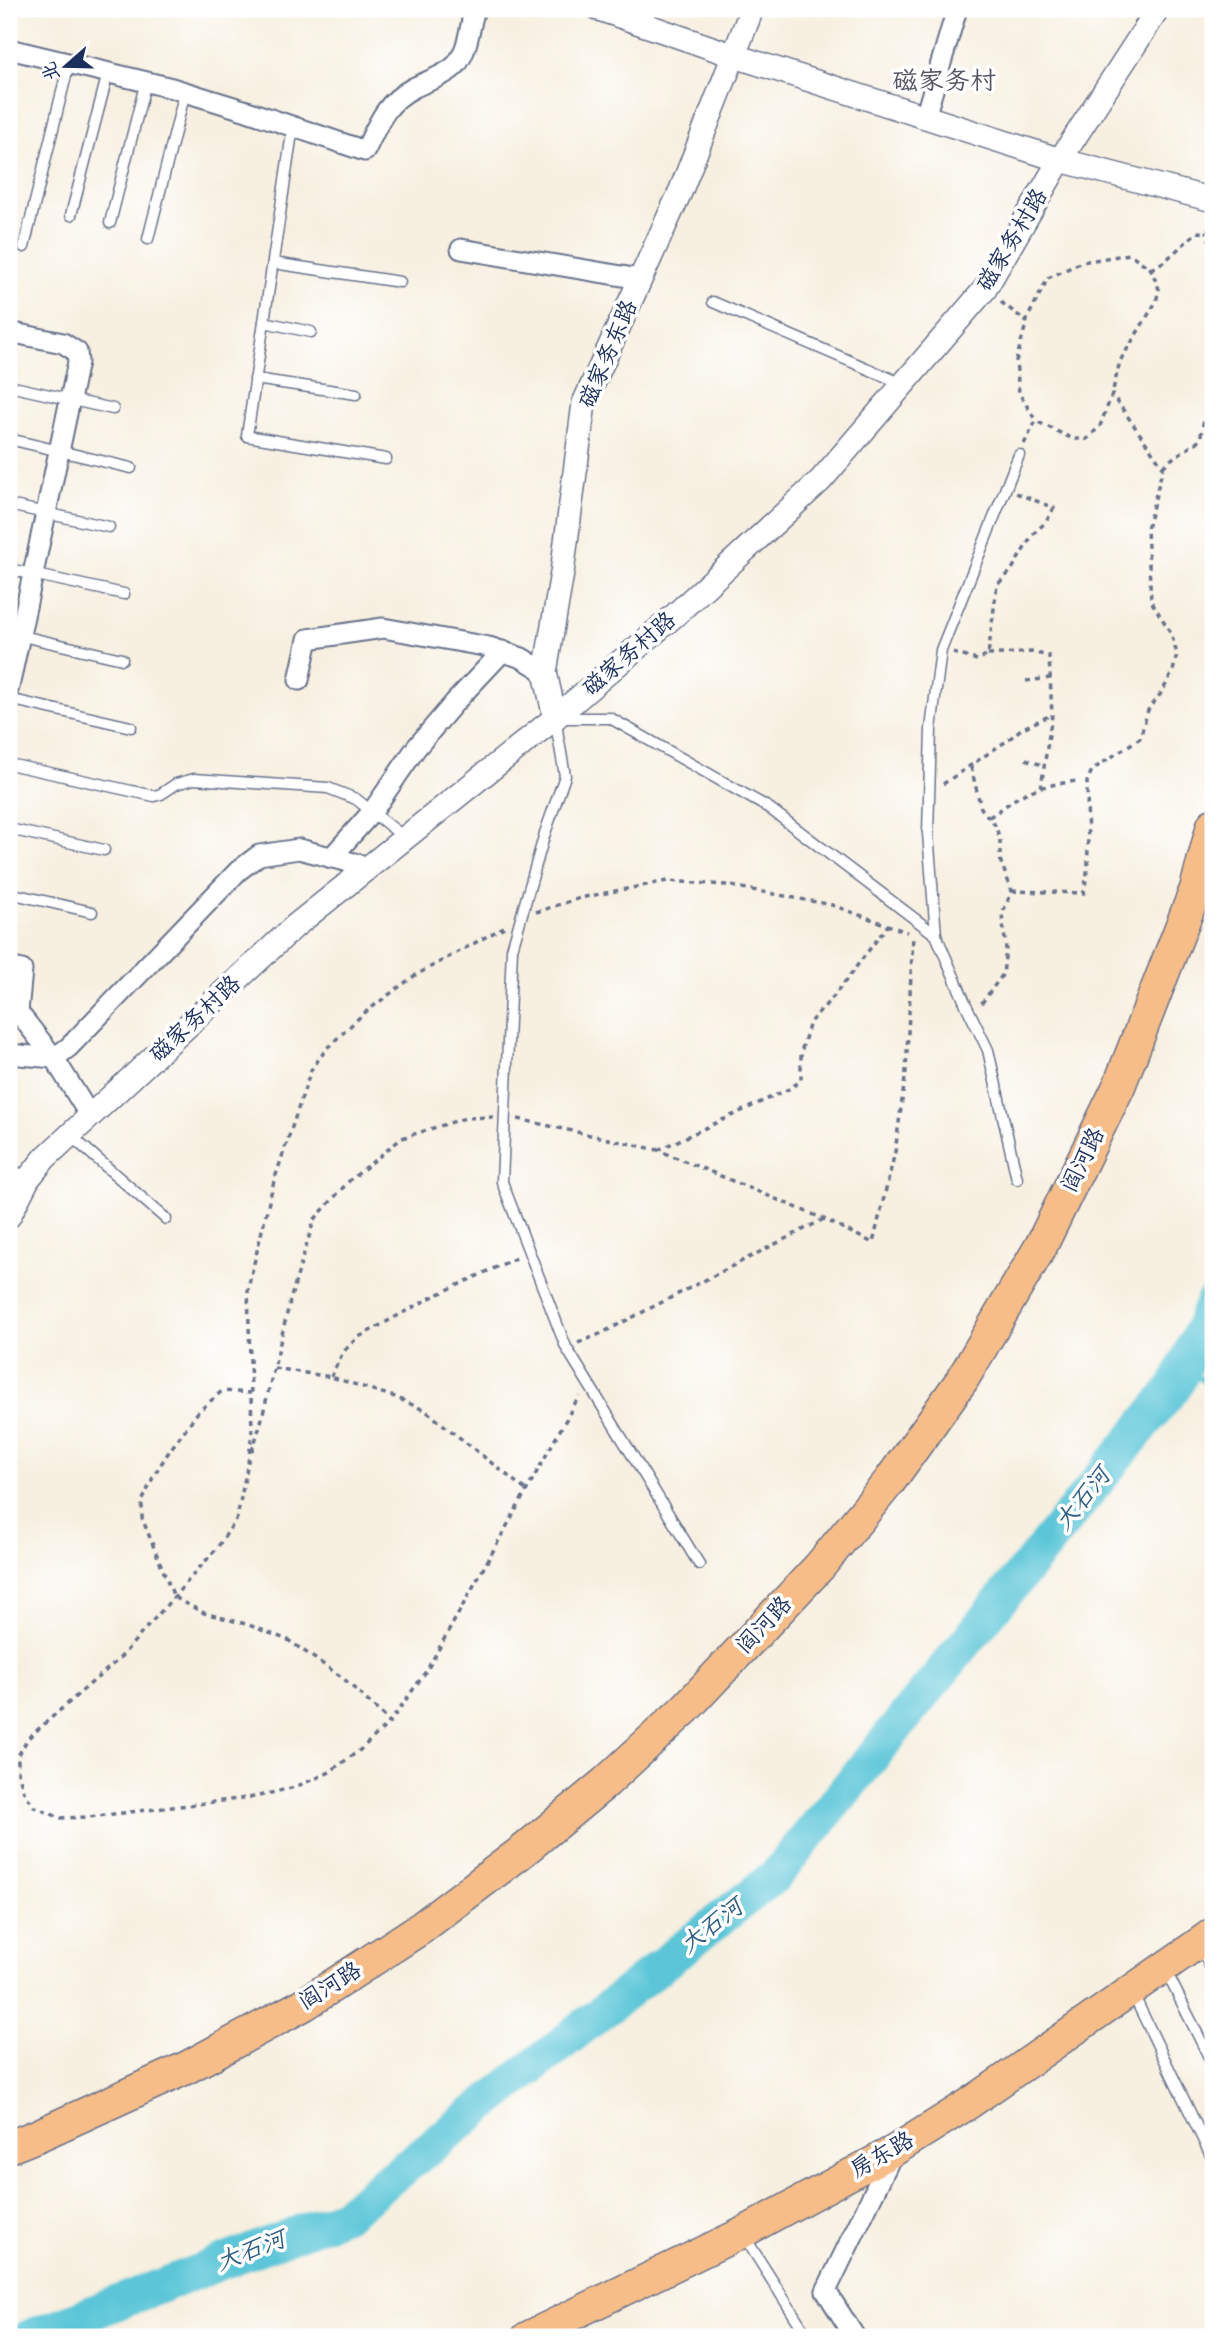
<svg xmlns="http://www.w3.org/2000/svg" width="1222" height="2346" viewBox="0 0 1222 2346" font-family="'Architects Daughter','LXGW WenKai TC',sans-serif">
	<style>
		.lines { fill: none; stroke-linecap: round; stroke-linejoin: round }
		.stream { stroke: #5cc6d8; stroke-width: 6 }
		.river { stroke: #5cc6d8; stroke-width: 35 }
		.service-casing { stroke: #68728b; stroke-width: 13 }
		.minor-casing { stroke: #68728b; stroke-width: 23 }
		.tertiary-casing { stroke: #68728b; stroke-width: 26 }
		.primary-casing { stroke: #68728b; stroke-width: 33 }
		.trunk-casing { stroke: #68728b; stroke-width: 35 }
		.path { stroke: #68728b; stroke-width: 3.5; stroke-dasharray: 5 5; stroke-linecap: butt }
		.service { stroke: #fff; stroke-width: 10 }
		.minor { stroke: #fff; stroke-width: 19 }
		.tertiary { stroke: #fff; stroke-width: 23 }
		.primary { stroke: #f7bd88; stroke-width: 30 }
		.trunk { stroke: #f7bd88; stroke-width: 32 }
		.labels { text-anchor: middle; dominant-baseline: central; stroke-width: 7; stroke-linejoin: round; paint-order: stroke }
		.street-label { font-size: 23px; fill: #1b2f5e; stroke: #fff }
		.water-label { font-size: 24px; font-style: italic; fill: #2e5c83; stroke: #fff }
		.quarter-label { font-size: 26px; fill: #585564; stroke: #fff }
	</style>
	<rect width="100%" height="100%" fill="#fff"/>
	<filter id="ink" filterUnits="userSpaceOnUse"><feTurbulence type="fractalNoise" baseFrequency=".0143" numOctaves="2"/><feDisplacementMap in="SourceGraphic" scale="14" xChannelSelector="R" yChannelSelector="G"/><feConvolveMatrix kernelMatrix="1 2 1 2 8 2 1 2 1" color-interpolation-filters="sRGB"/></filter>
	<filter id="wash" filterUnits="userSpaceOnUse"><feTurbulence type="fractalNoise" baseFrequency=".00686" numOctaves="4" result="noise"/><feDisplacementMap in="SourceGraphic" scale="28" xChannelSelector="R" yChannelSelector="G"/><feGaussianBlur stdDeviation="1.57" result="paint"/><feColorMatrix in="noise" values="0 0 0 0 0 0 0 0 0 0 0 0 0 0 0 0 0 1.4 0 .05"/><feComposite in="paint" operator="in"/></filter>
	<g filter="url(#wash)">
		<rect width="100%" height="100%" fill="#f7efdf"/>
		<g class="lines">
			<path class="stream" d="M1183 1367 1213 1387"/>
			<path class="river" d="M29 2337 344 2215 776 1875 1176 1385 1213 1302"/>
		</g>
	</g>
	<g filter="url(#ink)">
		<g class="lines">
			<defs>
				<g id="service">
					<path d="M293 126 247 436 386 459"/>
					<path d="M71 215 108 73"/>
					<path d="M110 223 146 81"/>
					<path d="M148 239 185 92"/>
					<path d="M24 247 69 63"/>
					<path d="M273 263 400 282"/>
					<path d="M713 302 903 384"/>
					<path d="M264 322 311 332"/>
					<path d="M255 379 356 394"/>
					<path d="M9 386 113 409"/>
					<path d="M9 439 131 468"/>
					<path d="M9 505 109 527"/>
					<path d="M9 569 124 594"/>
					<path d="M9 633 122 659"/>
					<path d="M9 699 131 727"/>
					<path d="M9 764 154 796 161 794 176 784 194 779 328 788 356 799 405 838"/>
					<path d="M9 829 104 850"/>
					<path d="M9 893 92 912"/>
					<path d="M936 935 928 833 931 729 941 650 1019 455"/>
					<path d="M70 1135 166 1219"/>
					<path d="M699 1564 566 1347 502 1182 512 949 545 833 565 776 555 718H610L769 808 936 935 967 1007 988 1050 1017 1179"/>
					<path d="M1200 1945 1213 1973"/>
					<path d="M1166 1971 1213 2065"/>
					<path d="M1133 1994 1213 2160"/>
					<path d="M744 2236 808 2337"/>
				</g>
				<g id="minor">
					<path d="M9 49 172 88 247 111 365 151C378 124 385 103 413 88 427 81 445 76 456 65 469 49 469 27 475 9"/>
					<path d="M925 117 957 9"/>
					<path d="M461 249 640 279"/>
					<path d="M9 332 63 343 77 352 78 362 9 687"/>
					<path d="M299 680 308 639 383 628 489 647 522 658 545 672"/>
					<path d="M331 858 372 812 416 748 455 702 503 651"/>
					<path d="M9 967 22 970 18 1012 54 1058 90 1116"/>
					<path d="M9 1054 54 1058 69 1047 238 871 259 855 299 849 369 867"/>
					<path d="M9 1177 28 1179"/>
					<path d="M855 2337 826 2291 894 2151"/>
				</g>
				<g id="tertiary">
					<path d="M599 9 735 56 1060 160 1213 200"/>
					<path d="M555 718 545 672 562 573 584 403 681 190 752 9"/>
					<path d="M9 1216 28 1179 45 1158 295 926 555 718 675 615 821 480 985 289 1060 160 1158 9"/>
				</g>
				<path id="primary" d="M527 2337 742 2233 895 2150 970 2103 1213 1933"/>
				<path id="trunk" d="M9 2147 39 2135 186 2068 303 2005 421 1928 524 1850 605 1783 685 1709 819 1567 889 1482 962 1380 1041 1246 1119 1086 1196 889 1213 825"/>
			</defs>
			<use href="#service" class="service-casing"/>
			<use href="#minor" class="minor-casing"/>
			<use href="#tertiary" class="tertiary-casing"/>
			<use href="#primary" class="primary-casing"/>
			<use href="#trunk" class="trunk-casing"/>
			<g class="path">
				<path d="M1212 219 1207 233 1213 250"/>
				<path d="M1151 269 1165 261 1197 232 1207 233"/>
				<path d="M1001 302 1027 322"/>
				<path d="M1024 444 1036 421 1019 393 1016 361 1028 317 1048 278 1082 262 1130 254 1151 269 1159 289 1156 302 1120 361 1112 394 1100 426 1087 439H1073L1036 421"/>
				<path d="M1163 467C1174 455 1187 450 1200 440L1204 419 1213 400"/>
				<path d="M953 653 977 660 988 655 997 585 1011 571 1033 534 1046 522 1054 508 1016 493"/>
				<path d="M988 655 1031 652 1049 656 1052 715 1041 787"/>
				<path d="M1026 681 1050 678"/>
				<path d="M1026 759 1044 766"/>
				<path d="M971 767 981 808 995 825 1000 839V860L1012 891 1002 914 1006 949 1003 974 981 1004"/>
				<path d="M943 784 1008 740 1021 729 1051 715"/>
				<path d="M989 817C1002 810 1011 800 1022 795 1039 786 1057 784 1076 781"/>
				<path d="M1012 891 1084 893 1088 866 1087 782 1092 770 1140 738 1148 710 1162 692 1173 671 1177 654 1171 633 1151 601 1147 529 1163 467 1112 394"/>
				<path d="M536 912 580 898 667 881 726 885 832 905 907 932"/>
				<path d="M504 927 414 976 363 1014 327 1048 311 1070 274 1181 248 1288 252 1431 249 1457 237 1518 217 1548 119 1659 28 1738 18 1756V1772L24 1792 34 1807 61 1818 89 1817 255 1797 295 1787 328 1773 360 1750 390 1722 427 1670 579 1396"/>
				<path d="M518 1119 658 1150 824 1219 873 1243 895 1152 906 1071 913 936"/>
				<path d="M658 1150 791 1088 801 1080V1052L810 1022 834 996 888 925"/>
				<path d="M578 1343 600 1334 824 1219"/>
				<path d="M274 1368 331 1377 395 1397 426 1411 527 1491"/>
				<path d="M331 1377 343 1352 357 1338 430 1298 516 1258"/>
				<path d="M251 1393 222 1391 198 1412 170 1450 154 1475 142 1502V1518L174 1597 204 1613 246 1624 288 1640 343 1678 390 1722"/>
				<path d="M252 1451 261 1422 291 1297 314 1220 349 1181 402 1138 465 1118 493 1117"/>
			</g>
			<use href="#service" class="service"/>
			<use href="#minor" class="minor"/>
			<use href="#tertiary" class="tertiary"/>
			<use href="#primary" class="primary"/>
			<use href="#trunk" class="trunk"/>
		</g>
	</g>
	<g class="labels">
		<g class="street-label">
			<text transform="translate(1012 240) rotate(-59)">磁家务村路</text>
			<text transform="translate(608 354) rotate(-67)">磁家务东路</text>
			<text transform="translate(629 654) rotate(-41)">磁家务村路</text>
			<text transform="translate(195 1019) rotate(-43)">磁家务村路</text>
			<text transform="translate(1083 1160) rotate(-64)">阎河路</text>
			<text transform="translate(764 1625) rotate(-47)">阎河路</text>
			<text transform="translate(330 1986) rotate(-32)">阎河路</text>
			<text transform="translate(882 2155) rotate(-30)">房东路</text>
		</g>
		<g class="water-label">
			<text transform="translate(1083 1499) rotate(-51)">大石河</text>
			<text transform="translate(712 1926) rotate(-38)">大石河</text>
			<text transform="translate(251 2251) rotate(-21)">大石河</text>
		</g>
		<g class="quarter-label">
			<text x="944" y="81">磁家务村</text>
		</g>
	</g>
	<rect width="1222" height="2346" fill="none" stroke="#fff" stroke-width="35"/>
	<g transform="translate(66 66) rotate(250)" stroke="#ffffff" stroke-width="5" paint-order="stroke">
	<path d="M0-5L12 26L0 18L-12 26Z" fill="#1b2f5e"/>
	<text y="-10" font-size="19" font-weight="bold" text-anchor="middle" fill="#1b2f5e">北</text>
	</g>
</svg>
